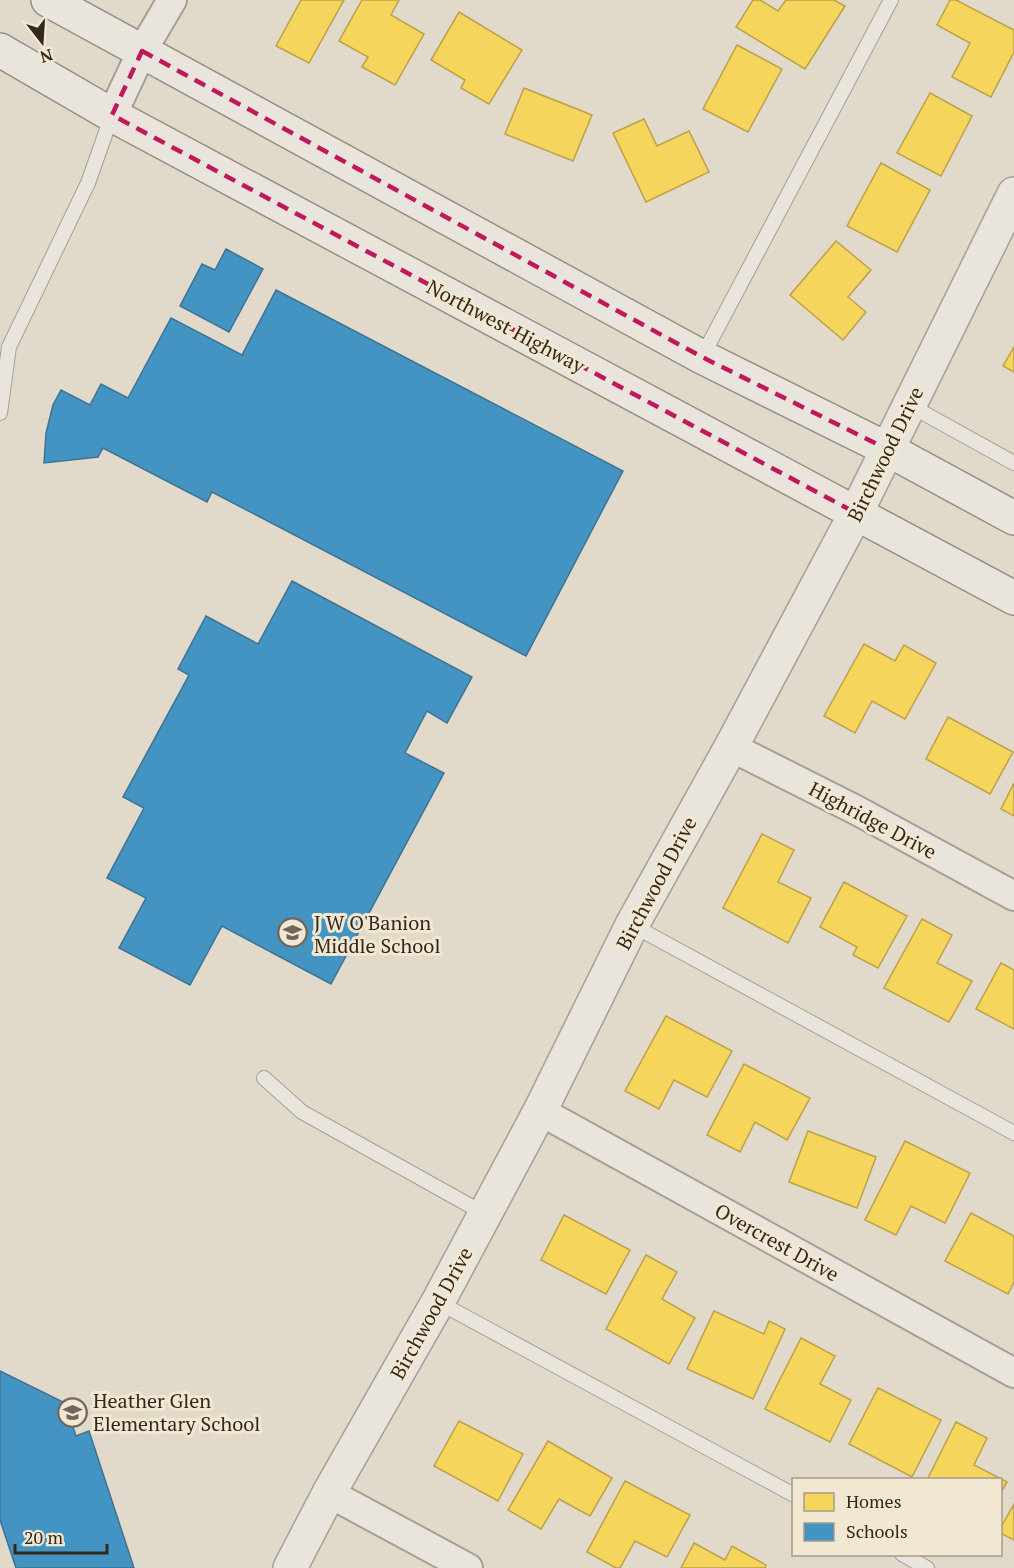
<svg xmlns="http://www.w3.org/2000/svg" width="1014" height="1568" viewBox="0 0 1014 1568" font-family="'PT Serif',serif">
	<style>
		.homes { fill: #f6d55c; stroke: #bca149; stroke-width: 1.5 }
		.schools { fill: #4393c3; stroke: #3e7392; stroke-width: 1.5 }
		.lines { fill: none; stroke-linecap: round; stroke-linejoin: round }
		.service-casing { stroke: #a69f95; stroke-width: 16 }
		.minor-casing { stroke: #a69f95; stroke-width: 32 }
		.tertiary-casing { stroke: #a69f95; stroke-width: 36 }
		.secondary-casing { stroke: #968f84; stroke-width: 36 }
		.service { stroke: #e9e5dc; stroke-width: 14 }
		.minor { stroke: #e9e5dc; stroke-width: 28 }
		.tertiary { stroke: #e9e5dc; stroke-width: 33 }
		.secondary { stroke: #e9e5dc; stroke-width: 33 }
		.marked { fill: none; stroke: #c2185b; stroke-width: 4.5; stroke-dasharray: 12 8; stroke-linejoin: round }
		.labels { text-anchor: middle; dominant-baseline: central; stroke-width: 6; stroke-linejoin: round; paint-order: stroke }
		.street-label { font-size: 20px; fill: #33281e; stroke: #f2e8d1 }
		.poi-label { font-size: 20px; fill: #33281e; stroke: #f2e8d1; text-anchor: start }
	</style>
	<rect width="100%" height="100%" fill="#e1dacb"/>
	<g class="homes">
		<path d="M301 0H344L309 63 276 46Z"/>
		<path d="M362 0H399L391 15 424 34 395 85 362 67 368 57 339 41Z"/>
		<path d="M753 0H760L778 11 786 0H834L845 6 805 69 736 27Z"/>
		<path d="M950 0H956L1014 30V52L991 97 952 77 970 43 937 25Z"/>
		<path d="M459 12 522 50 489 104 461 88 465 80 431 60Z"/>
		<path d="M737 45 782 69 748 132 703 109Z"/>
		<path d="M524 88 592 115 573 161 505 134Z"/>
		<path d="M930 93 972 116 941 176 897 153Z"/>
		<path d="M644 119 657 146 689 131 709 172 646 202 613 133Z"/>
		<path d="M881 163 930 190 897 252 847 226Z"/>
		<path d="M836 241 871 270 848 297 866 312 843 340 790 295Z"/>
		<path d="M1014 347V372L1003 366Z"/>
		<path d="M864 644 895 661 904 645 936 663 905 719 872 701 855 733 824 716Z"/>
		<path d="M948 717 1013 752 990 794 926 759Z"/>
		<path d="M1014 783V816L1001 809Z"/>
		<path d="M762 834 794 850 778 882 811 898 788 943 723 908Z"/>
		<path d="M844 882 907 916 878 968 853 955 857 947 820 927Z"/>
		<path d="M922 919 952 935 937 963 972 981 949 1022 884 988Z"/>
		<path d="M1001 963 1014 970V1029L976 1009Z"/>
		<path d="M666 1016 732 1051 707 1097 674 1080 659 1109 625 1091Z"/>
		<path d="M744 1064 810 1098 787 1140 755 1122 740 1152 707 1135Z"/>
		<path d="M808 1131 876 1157 857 1208 789 1182Z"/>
		<path d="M905 1141 970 1173 945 1223 911 1206 896 1235 865 1220Z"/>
		<path d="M971 1213 1014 1236V1282L1008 1294 945 1261Z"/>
		<path d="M564 1215 630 1250 606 1294 541 1260Z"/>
		<path d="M646 1255 677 1272 662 1299 695 1318 669 1364 606 1329Z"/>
		<path d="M714 1311 764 1334 769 1321 785 1329 753 1399 687 1369Z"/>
		<path d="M801 1338 835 1356 820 1384 851 1400 830 1442 765 1409Z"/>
		<path d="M878 1388 941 1420 912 1477 849 1444Z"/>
		<path d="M459 1421 523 1454 498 1501 434 1466Z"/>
		<path d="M956 1422 987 1438 974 1465 1007 1482 1000 1494V1480H927Z"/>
		<path d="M548 1441 612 1478 590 1516 559 1499 541 1529 508 1510Z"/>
		<path d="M625 1481 690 1515 667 1557 635 1541 620 1568H616L587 1552Z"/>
		<path d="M1014 1504V1540L1000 1533V1529Z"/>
		<path d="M694 1543 725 1560 732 1546 766 1565 765 1568H681Z"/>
	</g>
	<g class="schools">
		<path d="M226 249 263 269 229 332 180 306 202 264 215 270Z"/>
		<path d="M276 290 623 471 526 656 212 492 207 502 103 448 98 457 44 463 46 433 53 405 61 390 90 405 101 384 128 398 171 318 242 355Z"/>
		<path d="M292 581 472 677 447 723 427 711 405 753 444 773 331 984 222 926 190 985 119 948 146 898 107 878 144 808 123 797 189 675 178 669 206 616 258 644Z"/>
		<path d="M0 1371 65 1403 76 1436 89 1431 134 1568H16L0 1520Z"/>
	</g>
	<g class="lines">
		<defs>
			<g id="service">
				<path d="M702 357 891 0"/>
				<path d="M909 405 1014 463"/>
				<path d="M0 413 9 347 88 183 112 115"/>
				<path d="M632 925 1014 1133"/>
				<path d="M264 1078 302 1112 485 1214"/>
				<path d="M438 1302 794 1495"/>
				<path d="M902 1554 927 1568"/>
			</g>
			<g id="minor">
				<path d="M112 115 142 51 172 0"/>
				<path d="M731 747 856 810 1014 896"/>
				<path d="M540 1111 1014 1373"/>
				<path d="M329 1493 468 1568"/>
			</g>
			<path id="tertiary" d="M290 1568 329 1493 438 1302 540 1111 632 925 731 747 856 513 1014 194"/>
			<g id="secondary">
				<path d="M48 0 702 357 887 449 1014 518"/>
				<path d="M0 50 112 115 1014 598"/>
			</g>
		</defs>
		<use href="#service" class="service-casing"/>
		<use href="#minor" class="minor-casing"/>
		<use href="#tertiary" class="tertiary-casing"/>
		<use href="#secondary" class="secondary-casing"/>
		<use href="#service" class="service"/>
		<use href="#minor" class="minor"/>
		<use href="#tertiary" class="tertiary"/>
		<use href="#secondary" class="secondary"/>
	</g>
	<path class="marked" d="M142 51 702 357 887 449 856 513 112 115Z"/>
	<defs>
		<symbol id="school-ring" viewBox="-11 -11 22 22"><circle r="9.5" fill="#f2e8d1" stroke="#70665b" stroke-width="1.5"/><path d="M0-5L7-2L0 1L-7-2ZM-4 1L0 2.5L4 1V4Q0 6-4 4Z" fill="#70665b"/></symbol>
	</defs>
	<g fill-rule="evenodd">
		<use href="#school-ring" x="276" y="916" width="33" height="33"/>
		<use href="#school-ring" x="56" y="1396" width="33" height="33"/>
	</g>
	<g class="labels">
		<g class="street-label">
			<text transform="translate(506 326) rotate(28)">Northwest Highway</text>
			<text transform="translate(885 454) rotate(-64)">Birchwood Drive</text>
			<text transform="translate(873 820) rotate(28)">Highridge Drive</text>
			<text transform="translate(656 883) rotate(-62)">Birchwood Drive</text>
			<text transform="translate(777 1242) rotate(29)">Overcrest Drive</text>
			<text transform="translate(431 1313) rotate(-61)">Birchwood Drive</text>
		</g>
		<g class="poi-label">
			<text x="314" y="922">J W O'Banion<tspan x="314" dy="23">Middle School</tspan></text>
			<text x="93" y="1400">Heather Glen<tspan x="93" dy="23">Elementary School</tspan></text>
		</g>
	</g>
	<rect x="792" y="1478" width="210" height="78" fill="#f2e8d1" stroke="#a69b89" stroke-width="1.5"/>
	<rect x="804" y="1493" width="30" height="18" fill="#f6d55c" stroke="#a69b89" stroke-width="1.5"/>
	<text x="846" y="1508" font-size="18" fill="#33281e">Homes</text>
	<rect x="804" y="1523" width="30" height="18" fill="#4393c3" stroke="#a69b89" stroke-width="1.5"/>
	<text x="846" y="1538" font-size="18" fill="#33281e">Schools</text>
	<g transform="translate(42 42) rotate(163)" stroke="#f2e8d1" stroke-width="4.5" paint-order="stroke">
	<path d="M0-4.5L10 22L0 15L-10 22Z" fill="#33281e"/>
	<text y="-9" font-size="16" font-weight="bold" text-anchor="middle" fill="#33281e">N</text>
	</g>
	<path d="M15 1544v9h92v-9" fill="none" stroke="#33281e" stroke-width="3"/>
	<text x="24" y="1544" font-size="18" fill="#33281e" stroke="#f2e8d1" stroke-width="4.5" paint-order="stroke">20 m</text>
</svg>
